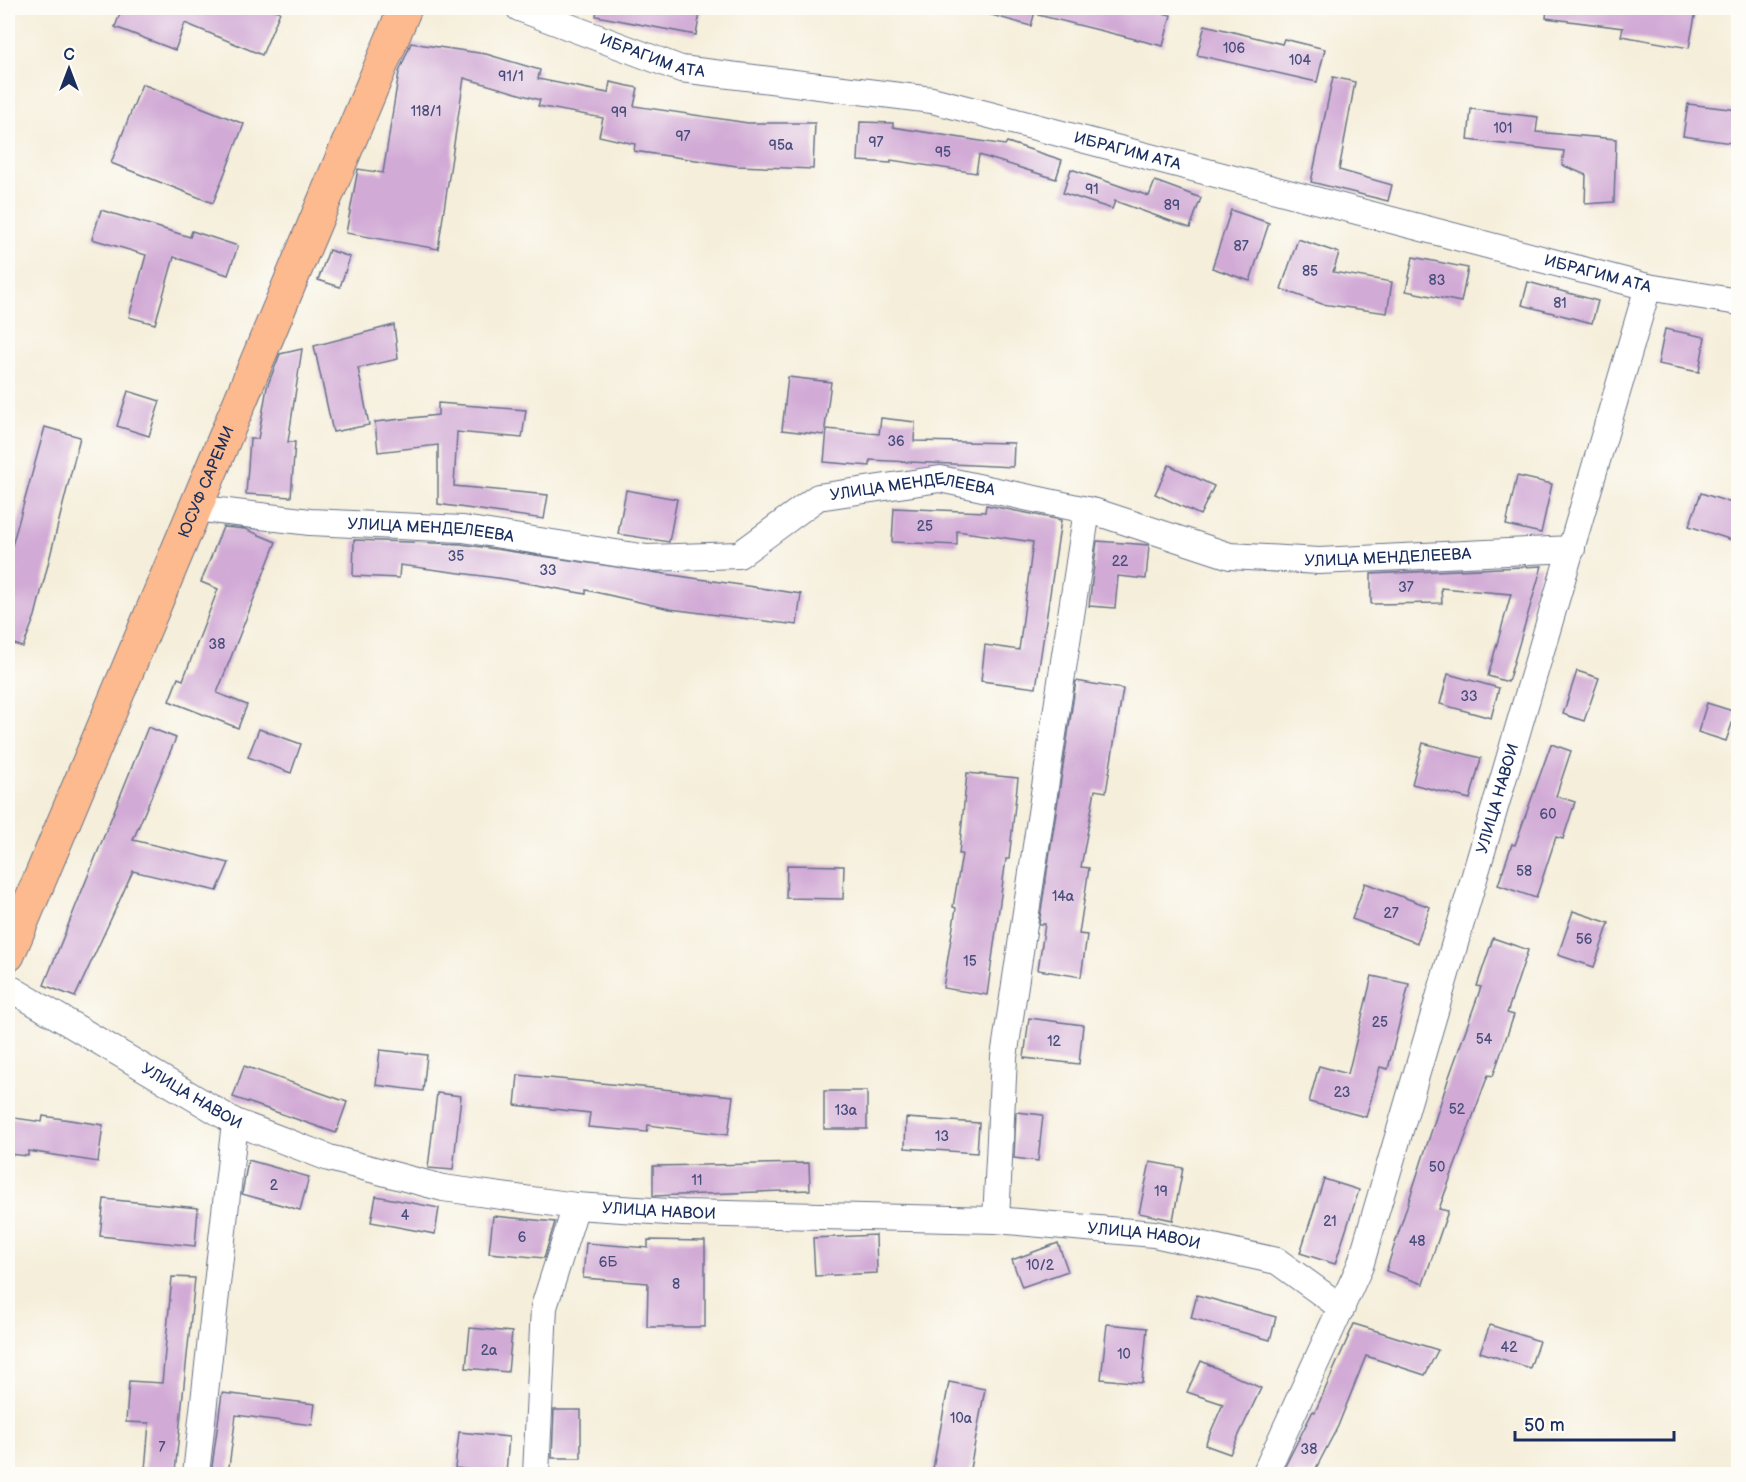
<svg xmlns="http://www.w3.org/2000/svg" width="1746" height="1482" viewBox="0 0 1746 1482" font-family="'Balsamiq Sans',sans-serif">
	<style>
		.building { fill: #d1aad6 }
		.lines { fill: none; stroke-linecap: round; stroke-linejoin: round }
		.minor-casing { stroke: #677289; stroke-width: 28 }
		.major-casing { stroke: #677289; stroke-width: 35 }
		.minor { stroke: #fff; stroke-width: 26 }
		.major { stroke: #fcba8e; stroke-width: 33 }
		.labels { text-anchor: middle; dominant-baseline: central; stroke-width: 4.5; stroke-linejoin: round; paint-order: stroke }
		.number-label { font-size: 14px; fill: #484e7c }
		.street-label { font-size: 16px; fill: #1b2f5e; stroke: #fdfcf7 }
	</style>
	<rect width="100%" height="100%" fill="#fdfcf7"/>
	<filter id="ink" filterUnits="userSpaceOnUse"><feTurbulence type="fractalNoise" baseFrequency=".0167" numOctaves="2"/><feDisplacementMap in="SourceGraphic" scale="12" xChannelSelector="R" yChannelSelector="G"/><feConvolveMatrix kernelMatrix="1 2 1 2 8 2 1 2 1" color-interpolation-filters="sRGB"/></filter>
	<filter id="wash" filterUnits="userSpaceOnUse"><feTurbulence type="fractalNoise" baseFrequency=".008" numOctaves="4" result="noise"/><feDisplacementMap in="SourceGraphic" scale="24" xChannelSelector="R" yChannelSelector="G"/><feGaussianBlur stdDeviation="1.35" result="paint"/><feColorMatrix in="noise" values="0 0 0 0 0 0 0 0 0 0 0 0 0 0 0 0 0 1.4 0 .05"/><feComposite in="paint" operator="in"/></filter>
	<g filter="url(#wash)">
		<rect width="100%" height="100%" fill="#f5eeda"/>
		<g id="blocks">
			<g class="building">
				<path d="M122 8H270L280 12 262 55 185 23 175 50 115 27Z"/>
				<path d="M597 8H701L696 35 596 16Z"/>
				<path d="M984 8H1036L1031 26 984 13Z"/>
				<path d="M1039 8H1141L1171 15 1163 46 1038 15Z"/>
				<path d="M1547 8H1677L1696 11 1689 48 1621 36 1623 28 1546 18Z"/>
				<path d="M1205 25 1282 44 1284 39 1325 49 1317 82 1197 55Z"/>
				<path d="M411 43 486 54 540 70 538 79 608 93 610 82 638 88 634 106 748 123H815L813 169 737 166 634 151 635 144 599 136 603 118 538 106 540 100 464 78 438 249 346 233 358 169 383 173 399 72Z"/>
				<path d="M1333 77 1355 82 1339 170 1392 185 1388 201 1311 182Z"/>
				<path d="M142 84 244 124 213 203 111 163Z"/>
				<path d="M1688 104 1738 110V144L1683 136Z"/>
				<path d="M1471 109 1538 117 1536 132 1616 139 1614 202 1585 204 1586 175 1562 165 1564 151 1468 140Z"/>
				<path d="M860 122 893 123V127L1005 145 1007 142 1062 160 1056 179 979 155 976 173 891 160V163L858 161Z"/>
				<path d="M1071 169 1149 196 1155 181 1201 198 1190 228 1115 201 1112 209 1063 193Z"/>
				<path d="M101 210 190 237 192 231 238 246 228 275 174 257 155 324 129 317 146 255 92 239Z"/>
				<path d="M1231 210 1269 223 1250 281 1212 268Z"/>
				<path d="M1298 239 1339 253 1333 272 1392 282 1387 313 1322 304 1281 289Z"/>
				<path d="M329 250 350 257 340 287 318 280Z"/>
				<path d="M1413 257 1468 268 1461 302 1406 291Z"/>
				<path d="M1528 282 1598 301 1592 323 1522 305Z"/>
				<path d="M394 325 398 359 358 368 369 425 333 432 314 346Z"/>
				<path d="M1665 329 1705 337 1699 372 1658 364Z"/>
				<path d="M302 349 288 442H295L291 497 246 494 250 439H258L267 387 280 354Z"/>
				<path d="M788 377 831 382 824 435 782 430Z"/>
				<path d="M128 391 160 401 149 436 117 426Z"/>
				<path d="M438 403 526 410 522 438 457 432 454 486 548 495 544 519 438 504V445L378 452 375 422 438 415Z"/>
				<path d="M881 418 915 422 914 441 1014 443 1013 467 870 460V466L824 462 827 429 879 434Z"/>
				<path d="M45 427 80 437 35 616 23 647 8 642V560Z"/>
				<path d="M1169 465 1214 486 1200 515 1155 494Z"/>
				<path d="M1517 476 1552 484 1541 533 1506 525Z"/>
				<path d="M626 490 677 499 669 542 618 534Z"/>
				<path d="M1701 493 1738 505V542L1689 526Z"/>
				<path d="M986 505 1061 520 1036 688 981 681 985 645 1019 650 1033 542 957 531V545L892 542 894 508 985 512Z"/>
				<path d="M223 527 245 529 276 542 217 693 247 705 238 728 169 701 178 678 183 680 218 589 201 582Z"/>
				<path d="M354 540 461 544 801 594 797 625 670 609 586 590V594L505 579 400 565 399 578 353 576Z"/>
				<path d="M1097 541 1149 545 1146 579 1118 576 1115 608 1089 606Z"/>
				<path d="M1542 566 1508 682 1488 676 1511 594 1441 588 1442 603 1371 604V574Z"/>
				<path d="M1577 671 1599 678 1584 721 1563 714Z"/>
				<path d="M1448 674 1499 688 1491 718 1440 704Z"/>
				<path d="M1076 681 1123 689 1106 792 1095 790 1081 867 1089 868 1079 934 1087 935 1081 977 1038 970 1045 924H1039Z"/>
				<path d="M1707 703 1736 712 1726 741 1698 732Z"/>
				<path d="M148 727 176 738 133 840 229 863 217 891 133 871 75 997 44 985Z"/>
				<path d="M259 729 301 744 291 773 248 757Z"/>
				<path d="M1423 743 1481 758 1470 799 1412 784Z"/>
				<path d="M1551 744 1571 751 1556 796 1575 802 1563 839 1556 837 1536 898 1498 885 1512 844 1515 845Z"/>
				<path d="M967 773 1018 778 1009 859H1006L987 995 943 988 956 908 953 907 962 854H959Z"/>
				<path d="M787 865 844 866 843 899 786 898Z"/>
				<path d="M1365 883 1430 907 1417 943 1352 919Z"/>
				<path d="M1573 911 1609 923 1594 967 1558 955Z"/>
				<path d="M1493 938 1528 950 1507 1013 1514 1015 1493 1076 1488 1075 1439 1209 1448 1211 1423 1284 1386 1271 1449 1077 1481 987 1477 986Z"/>
				<path d="M1372 976 1409 984 1388 1069 1380 1067 1366 1117 1309 1102 1319 1066 1348 1074Z"/>
				<path d="M1029 1018 1083 1025 1079 1064 1024 1058Z"/>
				<path d="M380 1050 427 1055 423 1091 376 1085Z"/>
				<path d="M244 1066 347 1102 336 1133 233 1097Z"/>
				<path d="M518 1075 733 1096 728 1135 648 1125 647 1132 588 1127 590 1113 515 1105Z"/>
				<rect x="824" y="1091" width="43" height="38"/>
				<path d="M437 1093 461 1096 453 1170 428 1168Z"/>
				<path d="M1016 1112 1043 1115 1038 1161 1014 1158Z"/>
				<path d="M43 1116 103 1125 98 1162 28 1151V1156L8 1154V1117L42 1122Z"/>
				<path d="M906 1118 979 1123 977 1153 905 1148Z"/>
				<path d="M248 1160 309 1177 300 1210 242 1194Z"/>
				<path d="M1150 1162 1183 1168 1173 1220 1139 1213Z"/>
				<path d="M809 1163 810 1190 653 1196V1166Z"/>
				<path d="M1324 1179 1359 1190 1335 1264 1300 1253Z"/>
				<path d="M376 1196 439 1208 435 1234 371 1222Z"/>
				<path d="M104 1199 198 1208 195 1246 100 1236Z"/>
				<path d="M493 1216 555 1222 544 1258 489 1253Z"/>
				<path d="M876 1235 877 1273 815 1276 813 1238Z"/>
				<path d="M648 1240 705 1241V1327H647L648 1283 583 1278 586 1243 648 1248Z"/>
				<path d="M1058 1243 1068 1271 1022 1287 1012 1260Z"/>
				<path d="M172 1277 195 1278 175 1472 145 1470 149 1423 126 1422 129 1381 162 1383Z"/>
				<path d="M1197 1295 1276 1317 1270 1340 1191 1318Z"/>
				<path d="M1107 1324 1147 1328 1142 1383 1101 1379Z"/>
				<path d="M1354 1324 1438 1350 1425 1375 1366 1356 1338 1426 1313 1474H1281L1313 1411 1315 1412Z"/>
				<path d="M1490 1325 1539 1341 1530 1368 1480 1352Z"/>
				<path d="M470 1328 512 1332 508 1372 466 1368Z"/>
				<path d="M1201 1361 1261 1388 1230 1454 1205 1445 1223 1404 1187 1392Z"/>
				<path d="M949 1382 985 1389 969 1474H932Z"/>
				<path d="M222 1393 315 1404 312 1425 236 1415 228 1474H211Z"/>
				<path d="M554 1410H581V1458H552Z"/>
				<path d="M459 1432 509 1437 506 1473 455 1468Z"/>
			</g>
		</g>
	</g>
	<g filter="url(#ink)">
		<use href="#blocks" fill-opacity="0" stroke="#677289" stroke-width="1.5"/>
		<g class="lines">
			<defs>
				<g id="minor">
					<path id="s1" d="M519 8 681 69 932 100 1648 287 1738 302"/>
					<path id="s2" d="M195 508 310 522 463 529 647 558 739 555 818 497 940 479 1096 512 1230 556 1319 561 1572 549"/>
					<path id="s3" d="M8 987 235 1122 329 1158 443 1188 576 1206 683 1213 996 1220 1154 1234 1277 1261 1342 1308"/>
					<path d="M996 1220 1004 1057 1087 510"/>
					<path d="M196 1474 235 1122"/>
					<path d="M536 1474 544 1307 576 1206"/>
					<path id="s4" d="M1265 1474 1360 1266 1648 287"/>
				</g>
				<g id="major">
					<path id="s5" d="M8 955 405 8"/>
				</g>
			</defs>
			<use href="#minor" class="minor-casing"/>
			<use href="#major" class="major-casing"/>
			<use href="#minor" class="minor"/>
			<use href="#major" class="major"/>
		</g>
	</g>
	<g class="labels">
		<g class="number-label">
			<text x="1234" y="48">106</text>
			<text x="1300" y="60">104</text>
			<text x="511" y="76">91/1</text>
			<text x="426" y="111">118/1</text>
			<text x="619" y="112">99</text>
			<text x="1503" y="128">101</text>
			<text x="683" y="136">97</text>
			<text x="876" y="142">97</text>
			<text x="781" y="145">95а</text>
			<text x="943" y="152">95</text>
			<text x="1092" y="189">91</text>
			<text x="1172" y="205">89</text>
			<text x="1241" y="246">87</text>
			<text x="1310" y="271">85</text>
			<text x="1437" y="280">83</text>
			<text x="1560" y="303">81</text>
			<text x="896" y="441">36</text>
			<text x="925" y="526">25</text>
			<text x="456" y="556">35</text>
			<text x="1120" y="561">22</text>
			<text x="548" y="570">33</text>
			<text x="1406" y="587">37</text>
			<text x="217" y="644">38</text>
			<text x="1469" y="696">33</text>
			<text x="1548" y="814">60</text>
			<text x="1524" y="871">58</text>
			<text x="1063" y="896">14а</text>
			<text x="1391" y="913">27</text>
			<text x="1584" y="939">56</text>
			<text x="970" y="961">15</text>
			<text x="1380" y="1022">25</text>
			<text x="1484" y="1039">54</text>
			<text x="1054" y="1041">12</text>
			<text x="1342" y="1092">23</text>
			<text x="1457" y="1109">52</text>
			<text x="846" y="1110">13а</text>
			<text x="942" y="1136">13</text>
			<text x="1437" y="1167">50</text>
			<text x="697" y="1180">11</text>
			<text x="274" y="1185">2</text>
			<text x="1161" y="1191">19</text>
			<text x="405" y="1215">4</text>
			<text x="1330" y="1221">21</text>
			<text x="522" y="1237">6</text>
			<text x="1417" y="1241">48</text>
			<text x="608" y="1262">6Б</text>
			<text x="1040" y="1265">10/2</text>
			<text x="676" y="1284">8</text>
			<text x="1509" y="1347">42</text>
			<text x="489" y="1350">2а</text>
			<text x="1124" y="1354">10</text>
			<text x="961" y="1418">10а</text>
			<text x="162" y="1447">7</text>
			<text x="1309" y="1449">38</text>
		</g>
		<g class="street-label">
			<text stroke="none"><textPath href="#s1" startOffset="142">ИБРАГИМ АТА</textPath></text>
			<text stroke="none"><textPath href="#s1" startOffset="628">ИБРАГИМ АТА</textPath></text>
			<text stroke="none"><textPath href="#s1" startOffset="1114">ИБРАГИМ АТА</textPath></text>
			<text stroke="none"><textPath href="#s5" startOffset="513">ЮСУФ САРЕМИ</textPath></text>
			<text stroke="none"><textPath href="#s2" startOffset="741">УЛИЦА МЕНДЕЛЕЕВА</textPath></text>
			<text stroke="none"><textPath href="#s2" startOffset="237">УЛИЦА МЕНДЕЛЕЕВА</textPath></text>
			<text stroke="none"><textPath href="#s2" startOffset="1227">УЛИЦА МЕНДЕЛЕЕВА</textPath></text>
			<text stroke="none"><textPath href="#s4" startOffset="716">УЛИЦА НАВОИ</textPath></text>
			<text stroke="none"><textPath href="#s3" startOffset="214">УЛИЦА НАВОИ</textPath></text>
			<text stroke="none"><textPath href="#s3" startOffset="700">УЛИЦА НАВОИ</textPath></text>
			<text stroke="none"><textPath href="#s3" startOffset="1186">УЛИЦА НАВОИ</textPath></text>
		</g>
	</g>
	<rect width="1746" height="1482" fill="none" stroke="#fdfcf7" stroke-width="30"/>
	<g transform="translate(69 69)" stroke="#fdfcf7" stroke-width="4.5" paint-order="stroke">
	<path d="M0-4.5L10 22L0 15L-10 22Z" fill="#1b2f5e"/>
	<text y="-9" font-size="16" font-weight="bold" text-anchor="middle" fill="#1b2f5e">С</text>
	</g>
	<path d="M1515 1431v9h159v-9" fill="none" stroke="#1b2f5e" stroke-width="3"/>
	<text x="1524" y="1431" font-size="18" fill="#1b2f5e" stroke="#fdfcf7" stroke-width="4.5" paint-order="stroke">50 m</text>
</svg>
